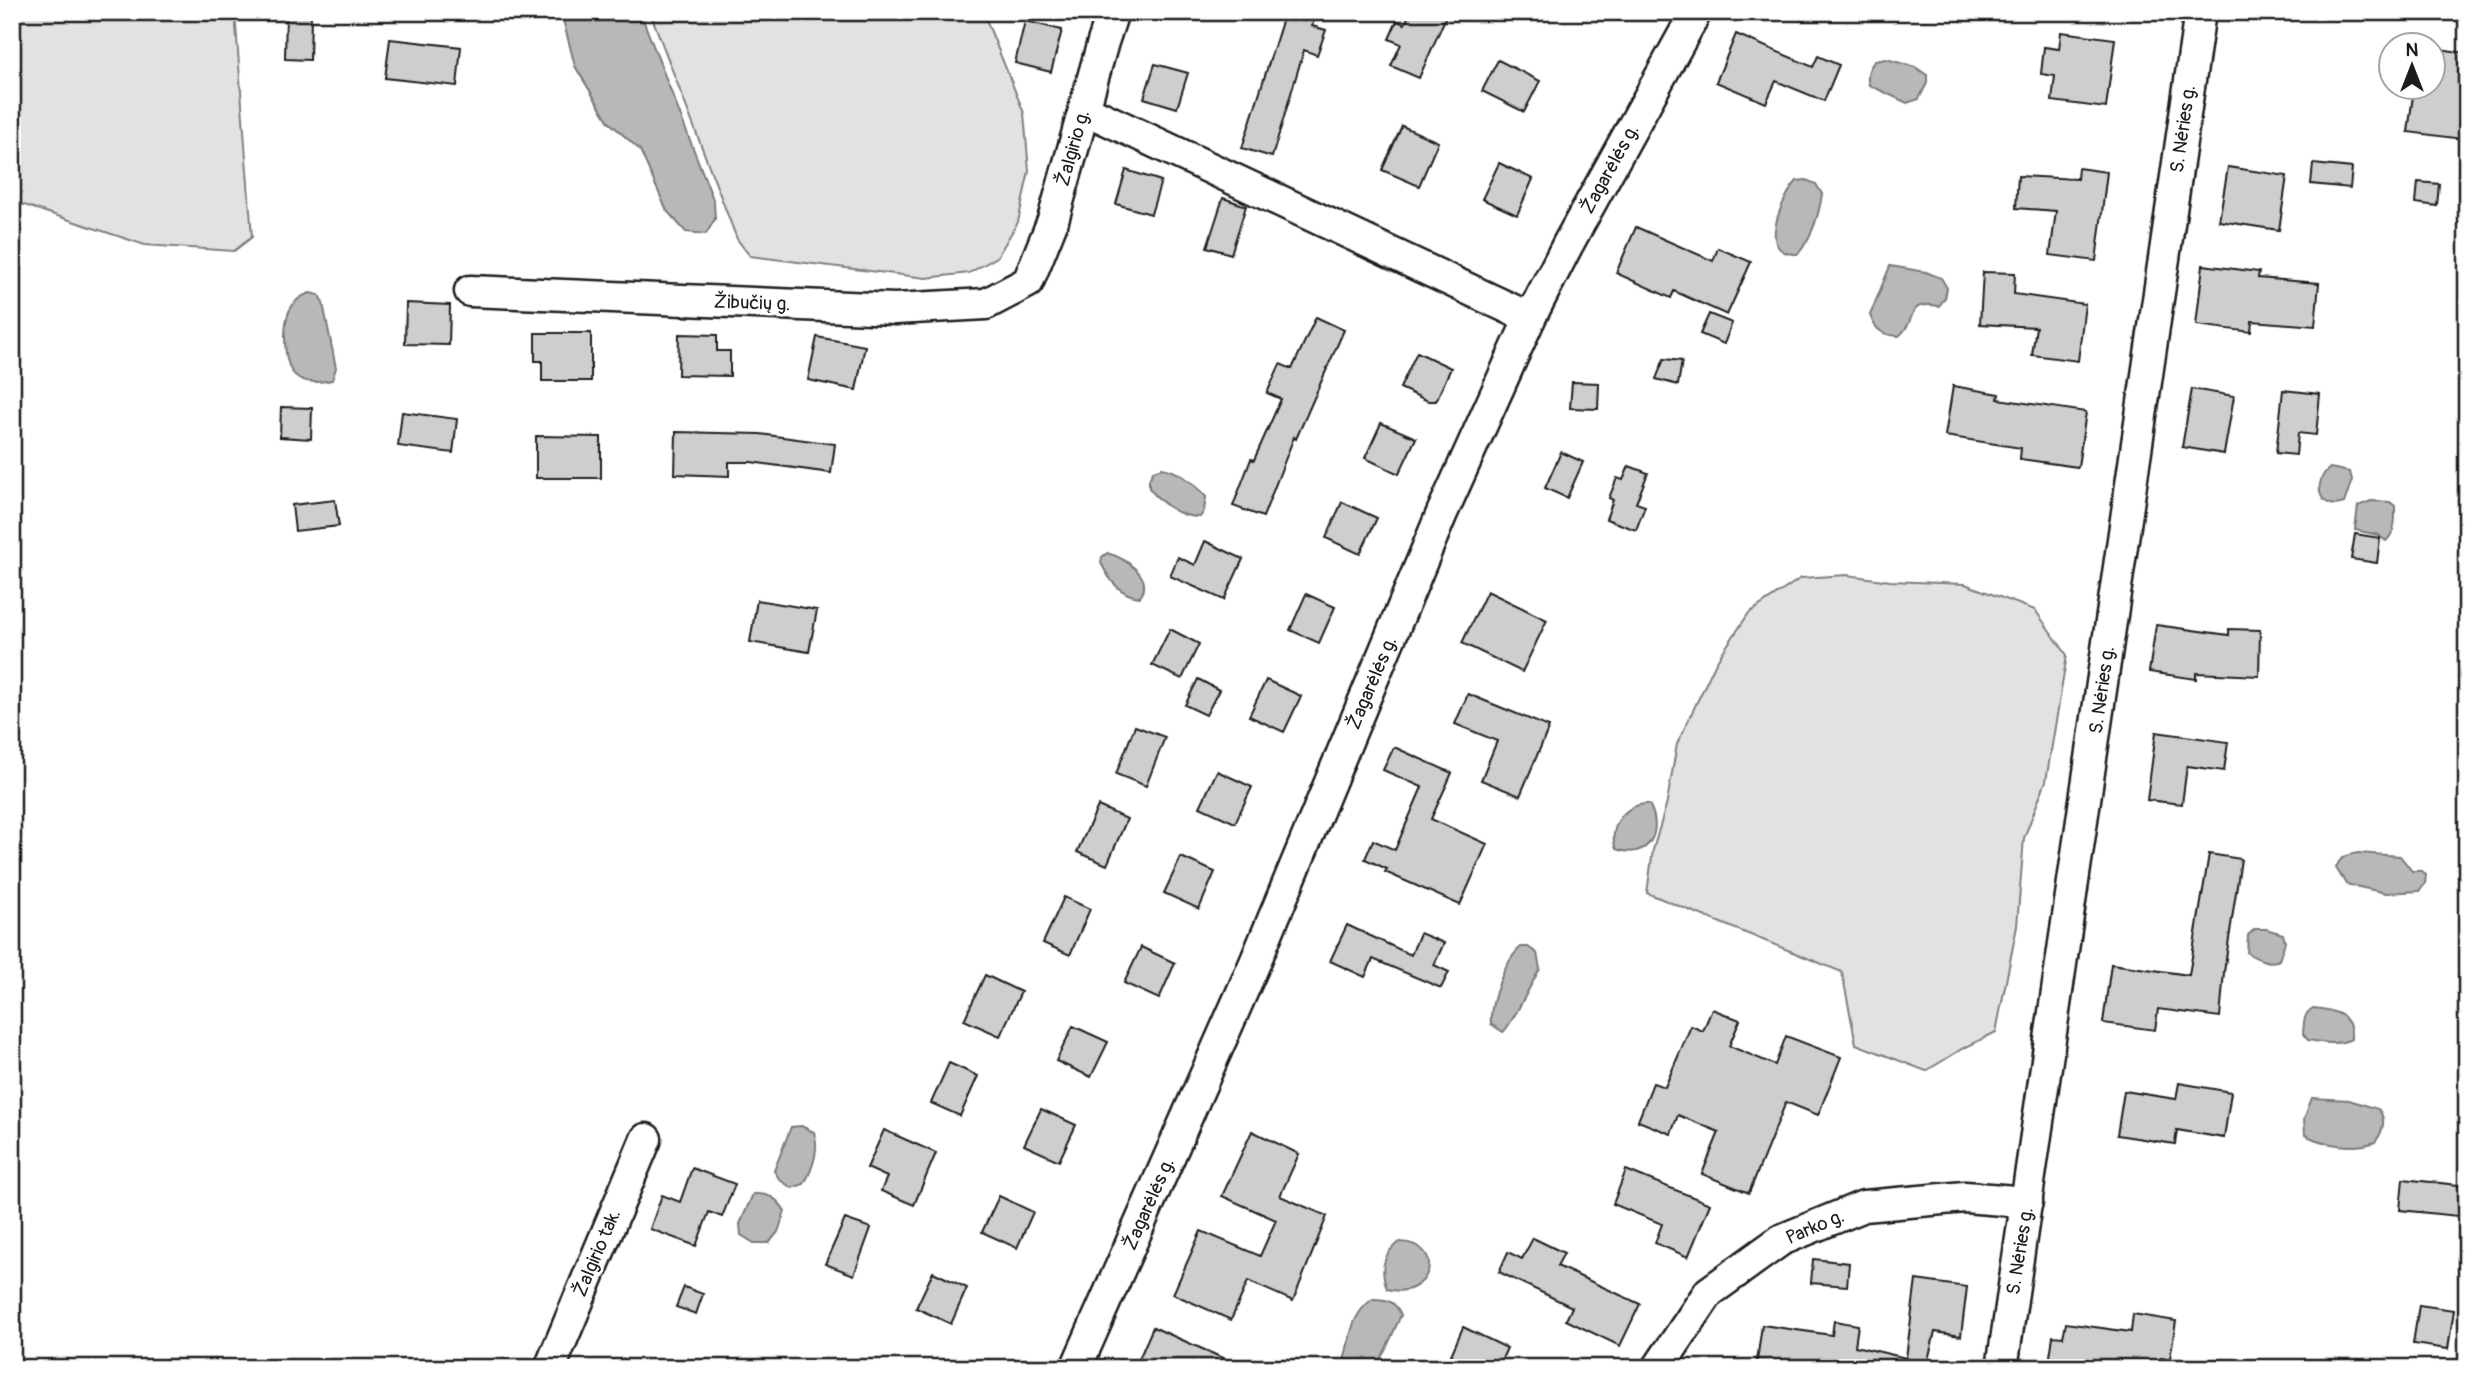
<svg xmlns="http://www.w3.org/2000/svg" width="2479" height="1380" viewBox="0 0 2479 1380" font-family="Pangolin,sans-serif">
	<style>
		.green { fill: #e2e2e2; stroke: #7f7f7f; stroke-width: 2 }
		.water { fill: #b8b8b8; stroke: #7a7a7a; stroke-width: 2 }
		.building { fill: #cecece; stroke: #1c1c1c; stroke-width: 2 }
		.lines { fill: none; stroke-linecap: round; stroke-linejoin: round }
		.minor-casing { stroke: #1c1c1c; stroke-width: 35 }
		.minor { stroke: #fff; stroke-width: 30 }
		.labels { text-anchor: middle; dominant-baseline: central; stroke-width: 5; stroke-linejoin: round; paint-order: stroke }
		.street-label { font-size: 19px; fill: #1c1c1c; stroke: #fff }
	</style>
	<rect width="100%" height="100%" fill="#fff"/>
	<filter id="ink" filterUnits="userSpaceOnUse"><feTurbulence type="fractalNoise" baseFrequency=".0143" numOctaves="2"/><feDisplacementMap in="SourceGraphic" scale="14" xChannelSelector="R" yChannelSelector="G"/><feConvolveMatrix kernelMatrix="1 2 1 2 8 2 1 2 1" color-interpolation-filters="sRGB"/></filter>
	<g filter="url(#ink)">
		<g class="green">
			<path d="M12 12H235L252 237 234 251 145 245 12 201Z"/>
			<path d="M650 12H983L1024 113 1029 171 1018 222 997 257 969 273 926 278 750 256 737 239Z"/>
			<path d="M1847 575 1890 581 1965 584 2035 610 2067 655 2046 781 2024 838 2017 926 1996 1032 1962 1049 1926 1071 1856 1044 1842 972 1647 893 1653 850 1667 802 1677 744 1716 662 1749 613 1801 578Z"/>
		</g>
		<g class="water">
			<path d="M561 12H640L714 202 715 219 706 234 686 232 667 211 640 150 609 122 575 66Z"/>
			<path d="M1886 59 1915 67 1927 75V83L1919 99 1907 103 1869 85C1866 75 1868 68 1875 61Z"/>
			<path d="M1806 180 1816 184 1822 194C1819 215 1811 238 1798 254 1755 257 1782 197 1797 181Z"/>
			<path d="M1890 266 1926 272 1941 278 1947 288 1945 298 1939 306C1903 300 1919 320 1899 336 1882 335 1875 330 1870 315Z"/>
			<path d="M310 293 319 295 323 303 336 368 332 380C296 388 285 373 285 338 285 319 288 300 310 293Z"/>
			<path d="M1162 468C1180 471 1194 483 1206 497L1204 511 1200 517C1179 517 1162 504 1149 488V480L1153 471Z"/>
			<path d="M2330 468 2350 472 2352 480 2344 503C2318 512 2312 481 2330 468Z"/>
			<path d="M2371 501 2390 502 2395 506C2395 518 2396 532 2386 541L2378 535 2355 530 2358 506Z"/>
			<path d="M1107 553C1125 558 1155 577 1140 597 1120 595 1110 581 1101 563L1102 557Z"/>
			<path d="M1649 804C1664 831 1649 861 1616 849 1607 827 1626 802 1649 804Z"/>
			<path d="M2358 853 2400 856 2412 871H2422L2426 875 2425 884 2419 891 2386 893 2346 884 2336 868C2340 857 2346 855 2358 853Z"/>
			<path d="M2255 929H2266L2283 934 2285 942 2279 960C2269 965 2256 958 2247 953L2248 935Z"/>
			<path d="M1521 947H1528L1537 953 1540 969C1531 983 1512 1025 1503 1032L1491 1024C1489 1004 1505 960 1521 947Z"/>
			<path d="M2313 1008C2335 1010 2353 1014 2351 1039 2338 1046 2322 1042 2308 1040L2303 1034C2304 1023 2303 1014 2313 1008Z"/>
			<path d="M2312 1098 2349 1100 2378 1109C2387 1119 2383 1132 2375 1142 2354 1150 2325 1145 2305 1135L2304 1119Z"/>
			<path d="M801 1126 814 1132C820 1150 813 1168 804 1184L792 1188 780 1180 774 1171 791 1127Z"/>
			<path d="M753 1194C768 1193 777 1198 785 1211L778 1232 769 1243H754L741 1235 740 1224Z"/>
			<path d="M1400 1242C1448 1244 1431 1301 1387 1289 1380 1271 1382 1253 1400 1242Z"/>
			<path d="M1373 1299C1387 1299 1395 1301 1401 1315L1385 1351 1374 1368H1342C1350 1343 1349 1315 1373 1299Z"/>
		</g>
		<g class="building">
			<path d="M1285 12H1317L1312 26 1326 30 1317 55 1304 50 1272 157 1242 148Z"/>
			<path d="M1410 12H1448L1419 78 1391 66 1401 44 1389 39 1397 21 1405 24Z"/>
			<path d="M286 14 311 15 310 60 285 59Z"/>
			<path d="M1025 21 1062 30 1051 72 1015 63Z"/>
			<path d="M2061 32 2115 39 2106 108 2052 101 2055 76 2041 74 2044 47 2059 49Z"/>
			<path d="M1736 34 1813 67 1818 56 1839 65 1824 101 1776 81 1766 103 1716 82Z"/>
			<path d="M390 39 461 47 457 86 385 78Z"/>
			<path d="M2433 48 2467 53V101L2462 139 2408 132 2414 88H2433Z"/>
			<path d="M1498 60 1540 81 1524 112 1482 91Z"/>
			<path d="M1155 64 1188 73 1177 108 1144 98Z"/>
			<path d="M1402 126 1438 142 1419 186 1382 170Z"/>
			<path d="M1499 163 1533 179 1517 215 1482 199Z"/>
			<path d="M2313 164 2352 168 2350 188 2311 184Z"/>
			<path d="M2228 167 2287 176 2279 230 2219 221Z"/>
			<path d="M2078 168 2107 172 2096 261 2050 255 2056 211 2016 208 2018 176 2077 179Z"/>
			<path d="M1126 170 1161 181 1151 214 1116 204Z"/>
			<path d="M2418 182 2439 184 2437 206 2416 203Z"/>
			<path d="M1223 198 1246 206 1231 254 1207 247Z"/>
			<path d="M1636 227 1713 261 1718 248 1751 262 1727 315 1674 291 1671 298 1616 273Z"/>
			<path d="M2203 265 2259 272 2258 278 2319 283 2315 326 2252 321 2251 332 2196 325Z"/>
			<path d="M1983 272 2015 273 2014 294 2085 304 2078 361 2032 355 2036 327 1980 324Z"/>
			<path d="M406 303 450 305 449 345 405 344Z"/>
			<path d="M1709 314 1732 323 1724 344 1700 334Z"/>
			<path d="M1316 317 1344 330 1296 439 1294 437 1263 517 1233 506 1251 459 1254 460 1281 399 1267 393 1280 364 1292 369Z"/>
			<path d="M535 333H591V381H542V361H535Z"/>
			<path d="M679 334 717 335V351H730V376L678 375Z"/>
			<path d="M817 337 865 346 856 390 808 380Z"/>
			<path d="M1417 352 1451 368 1436 401H1428L1400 388Z"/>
			<path d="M1664 359 1682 361 1678 385 1656 379Z"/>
			<path d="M1572 382 1599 383 1598 409 1570 408Z"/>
			<path d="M1953 386 1999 394 1998 399 2086 412 2078 467 2020 459 2021 448 1945 436Z"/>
			<path d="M2192 389 2234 396 2224 454 2182 447Z"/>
			<path d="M2283 390 2320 394 2316 435 2298 433 2296 455 2276 453Z"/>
			<path d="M281 407 312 408 311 439 280 437Z"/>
			<path d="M402 412 457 419 453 453 398 446Z"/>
			<path d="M1381 423 1416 438 1399 474 1365 458Z"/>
			<path d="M676 432 760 434 835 444 831 473 751 462H729V476L675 474Z"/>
			<path d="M536 436 601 437V478H536Z"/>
			<path d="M1561 452 1583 462 1567 498 1545 488Z"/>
			<path d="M1629 466 1648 473 1636 503 1645 506 1636 530 1606 519 1613 500 1609 498 1617 478 1623 480Z"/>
			<path d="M335 500 339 526 295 531 292 505Z"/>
			<path d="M1342 502 1377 518 1360 554 1326 538Z"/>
			<path d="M2355 534 2380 538 2377 563 2351 559Z"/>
			<path d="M1205 541 1243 559 1224 600 1170 576 1178 557 1195 565Z"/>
			<path d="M1487 591 1547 620 1522 672 1462 643Z"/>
			<path d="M1306 594 1335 607 1319 643 1290 630Z"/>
			<path d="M757 600 817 610 809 652 750 642Z"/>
			<path d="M2156 625 2229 635V629L2260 630 2259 676 2196 673V679L2149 672Z"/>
			<path d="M1170 629 1199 644 1182 679 1152 665Z"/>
			<path d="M1198 679 1219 690 1206 715 1185 705Z"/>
			<path d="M1266 680 1301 696 1284 732 1249 716Z"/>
			<path d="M1468 694 1549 727 1520 796 1481 780 1497 741 1455 724Z"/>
			<path d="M1135 726 1165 737 1146 786 1116 774Z"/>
			<path d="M2156 732 2228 742 2224 771 2187 766 2182 804 2147 800Z"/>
			<path d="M1394 747 1452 773 1431 819 1487 844 1460 905 1385 872 1387 869 1365 859 1373 840 1395 850 1422 787 1383 770Z"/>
			<path d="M1217 771 1252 787 1235 823 1200 807Z"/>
			<path d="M1098 806 1127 819 1107 865 1077 852Z"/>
			<path d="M2209 854 2241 859 2224 972 2220 1017 2158 1009 2155 1030 2103 1023 2111 964 2189 975Z"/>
			<path d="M1181 857 1215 872 1199 909 1164 893Z"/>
			<path d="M1064 897 1090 909 1070 955 1043 943Z"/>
			<path d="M1347 925 1411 955 1420 933 1444 943 1434 965 1449 972 1441 988 1373 959 1365 977 1330 961Z"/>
			<path d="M1141 947 1175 963 1159 999 1124 983Z"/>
			<path d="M985 975 1021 992 1000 1036 964 1020Z"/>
			<path d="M1712 1009 1740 1020 1729 1046 1775 1065 1786 1036 1841 1057 1818 1115 1786 1102 1749 1193 1702 1174 1719 1132 1678 1115 1671 1134 1638 1121 1653 1083 1665 1087 1691 1026 1703 1031Z"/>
			<path d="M1073 1026 1108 1042 1091 1077 1056 1061Z"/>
			<path d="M949 1063 978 1076 960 1116 931 1103Z"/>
			<path d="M2179 1083 2231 1092 2224 1138 2177 1130 2175 1144 2117 1135 2124 1091 2176 1099Z"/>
			<path d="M1041 1109 1076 1125 1059 1161 1024 1145Z"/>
			<path d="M884 1130 936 1153 914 1205 881 1191 887 1177 867 1168Z"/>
			<path d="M1252 1131 1299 1154 1280 1196 1327 1216 1293 1301 1248 1281 1231 1320 1173 1294 1201 1231 1260 1256 1276 1220 1222 1196Z"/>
			<path d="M692 1168 735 1184 722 1217 709 1212 696 1246 650 1229 662 1195 680 1202Z"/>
			<path d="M1626 1170 1710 1204 1688 1257 1655 1243 1662 1224 1613 1204Z"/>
			<path d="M2403 1179 2467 1186V1217L2400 1210Z"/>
			<path d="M999 1196 1033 1212 1017 1248 982 1232Z"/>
			<path d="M845 1219 871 1228 854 1275 825 1264Z"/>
			<path d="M1533 1238 1564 1253 1557 1266 1640 1304 1620 1346 1566 1320 1572 1307 1499 1272 1508 1252 1522 1259Z"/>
			<path d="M1813 1259 1849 1263 1847 1286 1811 1283Z"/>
			<path d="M933 1272 967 1288 951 1324 916 1308Z"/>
			<path d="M1916 1280 1967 1287 1961 1336 1935 1332 1926 1368H1756L1762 1325 1832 1335 1834 1321 1858 1325 1855 1346 1906 1358Z"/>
			<path d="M684 1287 703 1294 696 1314 676 1307Z"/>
			<path d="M2419 1305 2454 1310 2448 1349 2413 1344Z"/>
			<path d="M2133 1314 2176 1321 2170 1359 2161 1358 2160 1368H2059L2060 1364 2049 1363 2053 1336 2063 1337 2066 1323 2131 1332Z"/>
			<path d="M1153 1327 1245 1368H1135Z"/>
			<path d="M1463 1327 1507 1348 1498 1368H1478L1451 1355Z"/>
		</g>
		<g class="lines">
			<defs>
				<g id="minor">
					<path d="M1084 109 1530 318"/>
					<path d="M470 291 895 309 986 304 1028 282 1053 220 1103 42 1113 12"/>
					<path d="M550 1368 646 1139"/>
					<path d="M1076 1368 1254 965 1442 513 1530 318 1568 244 1696 12"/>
					<path d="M1658 1368 1709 1292 1781 1240 1864 1206 1965 1197 2027 1202"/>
					<path d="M2002 1368 2200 12"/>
				</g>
			</defs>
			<use href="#minor" class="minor-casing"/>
			<use href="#minor" class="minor"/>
		</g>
	</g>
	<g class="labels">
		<g class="street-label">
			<text transform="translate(2183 129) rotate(-82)">S. Nėries g.</text>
			<text transform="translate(1073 148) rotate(-74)">Žalgirio g.</text>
			<text transform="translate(1610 169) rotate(-61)">Žagarėlės g.</text>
			<text transform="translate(752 303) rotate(2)">Žibučių g.</text>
			<text transform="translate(1372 683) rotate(-67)">Žagarėlės g.</text>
			<text transform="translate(2102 690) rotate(-82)">S. Nėries g.</text>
			<text transform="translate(1149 1204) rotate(-66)">Žagarėlės g.</text>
			<text transform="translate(1815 1227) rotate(-23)">Parko g.</text>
			<text transform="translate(2020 1251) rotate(-81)">S. Nėries g.</text>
			<text transform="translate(597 1253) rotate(-67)">Žalgirio tak.</text>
		</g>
	</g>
	<rect width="2479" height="1380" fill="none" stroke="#fff" stroke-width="42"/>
	<rect x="21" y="21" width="2437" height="1338" fill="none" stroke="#1c1c1c" stroke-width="2.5" filter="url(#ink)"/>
	<g transform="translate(2412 66)"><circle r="33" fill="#ffffff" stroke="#a4a4a4" stroke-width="2"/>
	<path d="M0-5L12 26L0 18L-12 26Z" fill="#1c1c1c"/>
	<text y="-10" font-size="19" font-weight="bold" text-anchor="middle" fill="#1c1c1c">N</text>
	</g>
</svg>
